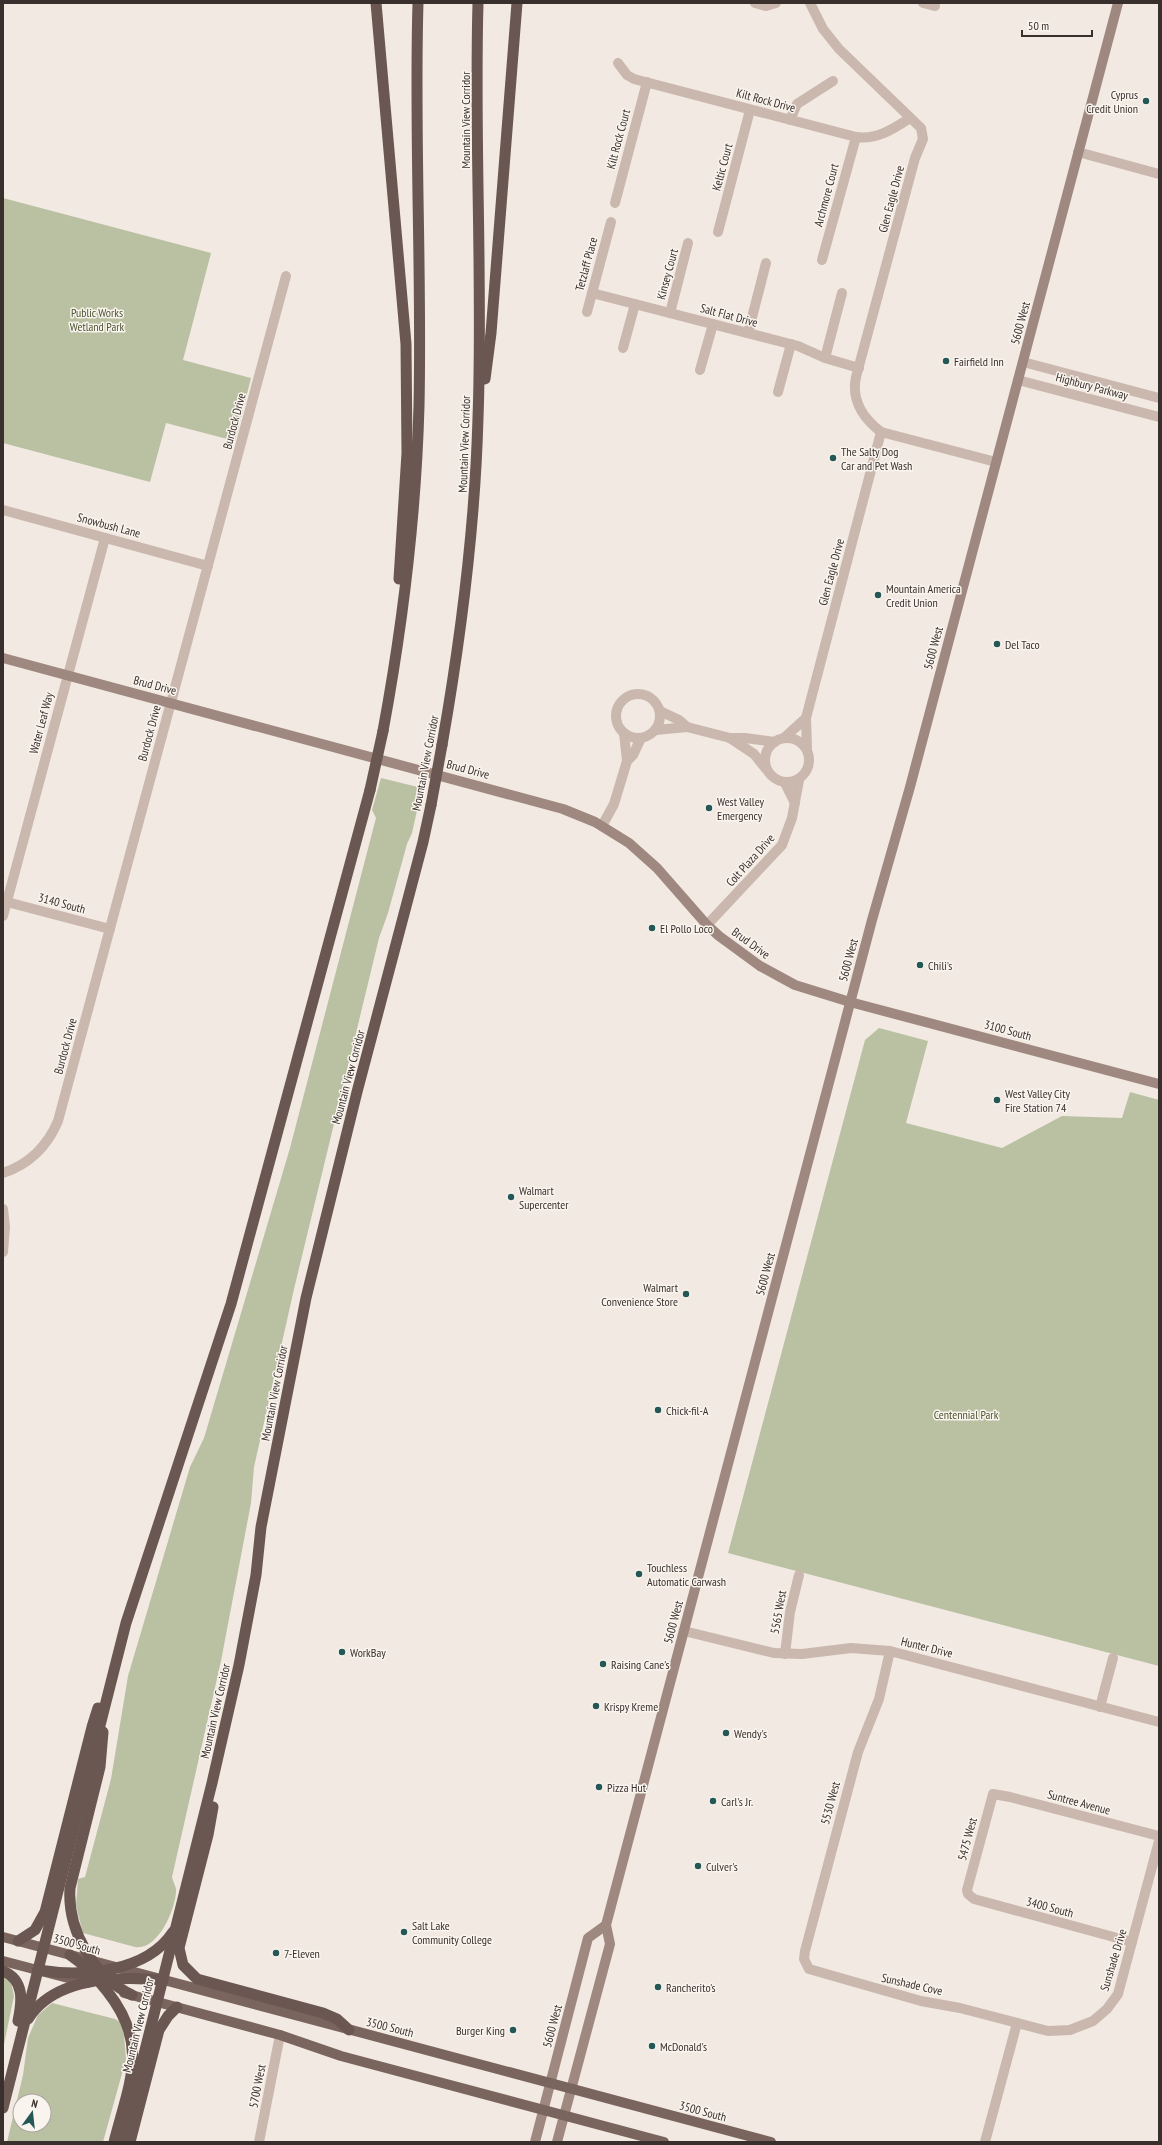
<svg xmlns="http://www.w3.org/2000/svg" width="1162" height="2145" viewBox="0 0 1162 2145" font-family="'PT Sans Narrow',sans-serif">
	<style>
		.green { fill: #b9c1a2; fill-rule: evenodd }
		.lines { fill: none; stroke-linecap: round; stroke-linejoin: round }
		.minor { stroke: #cab8ae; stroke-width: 10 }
		.secondary { stroke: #9e887f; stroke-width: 10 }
		.primary { stroke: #7a655e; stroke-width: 10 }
		.trunk { stroke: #6a5751; stroke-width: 11 }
		.trunk-bridge { stroke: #6a5751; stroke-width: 11 }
		.poi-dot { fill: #245857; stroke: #faf4ee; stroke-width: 1.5 }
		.labels { text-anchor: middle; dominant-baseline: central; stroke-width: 3; stroke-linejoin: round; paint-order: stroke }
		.poi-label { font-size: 12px; fill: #392f2c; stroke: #faf4ee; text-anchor: start }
		.street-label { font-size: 12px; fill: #392f2c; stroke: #faf4ee }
		.park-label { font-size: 12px; fill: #4c5631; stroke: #faf4ee }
	</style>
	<rect width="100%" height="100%" fill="#f2e9e2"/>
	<g class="green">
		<path d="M3 198 211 253 183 360 251 378 235 441 166 423 150 482 3 443Z"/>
		<path d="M381 778 422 788 412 833 407 844 388 913 379 938 294 1289 254 1467 251 1503 221 1661 172 1877C173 1882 177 1888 176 1892 175 1911 157 1951 135 1947L83 1933 76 1906 78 1879 85 1877 111 1779 128 1676 190 1467 204 1438 290 1148 376 818 372 810Z"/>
		<path d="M879 1028 928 1041 906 1123 1002 1148 1062 1116 1122 1118 1130 1092 1159 1100V1666L728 1553 865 1040Z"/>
		<path d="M3 1975 11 1982 14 1996 3 2049Z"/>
		<path d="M52 2003 115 2019 120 2022 124 2035 126 2059 103 2142H7L23 2075 28 2038 38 2015ZM20 2101H44V2125H20Z"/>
	</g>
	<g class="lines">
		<g class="minor">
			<path d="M755 3 766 6 776 3"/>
			<path d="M810 3 823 29 839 49 921 128 923 139 915 158 856 377C851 401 863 418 881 432L996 462"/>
			<path d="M923 3 935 6"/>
			<path d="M618 63 627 75 634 79 856 137C877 140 893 129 910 118"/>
			<path d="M790 120 797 104 833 81"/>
			<path d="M1078 152 1159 174"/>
			<path d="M615 203 647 82"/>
			<path d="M718 232 750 110"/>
			<path d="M822 260 856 137"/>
			<path d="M592 293 798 346 825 358 859 368"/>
			<path d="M587 312 611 222"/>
			<path d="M670 313 688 243"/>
			<path d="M748 333 766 263"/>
			<path d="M623 348 635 304"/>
			<path d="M825 358 842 293"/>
			<path d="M1023 362 1159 398"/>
			<path d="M700 370 713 324"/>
			<path d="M1018 380 1159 417"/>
			<path d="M778 392 791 344"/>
			<path d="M3 510 208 566"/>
			<circle cx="638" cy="716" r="22"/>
			<path d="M660 711 679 720 687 727"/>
			<path d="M656 730 687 727 730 738H745L775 742"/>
			<circle cx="787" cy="760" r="22"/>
			<path d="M730 738 754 754 766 769"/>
			<path d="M784 738 806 718"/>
			<path d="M807 749 806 718 881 432"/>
			<path d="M627 761 633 755 641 738"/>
			<path d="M785 783 795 803"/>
			<path d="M602 826 614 804 627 761 624 733"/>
			<path d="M7 902 110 929"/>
			<path d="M3 916 105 538"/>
			<path d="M707 925 782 845 792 818 799 780"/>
			<path d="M3 1173C30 1164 47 1147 58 1121L286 276"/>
			<path d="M3 1209 5 1227 3 1252"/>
			<path d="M684 1631 774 1653 802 1654 851 1648 890 1651 1159 1722"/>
			<path d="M890 1651 879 1699 858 1752 805 1951 804 1959 809 1969 921 2001 960 2008 1048 2031 1070 2030 1093 2021 1107 2009 1118 1994 1159 1841"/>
			<path d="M785 1654 790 1612 799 1575"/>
			<path d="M1100 1707 1113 1658"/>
			<path d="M1132 1942 974 1899 968 1894 967 1890 993 1794 1010 1797 1159 1836"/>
			<path d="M259 2142 280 2035"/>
			<path d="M985 2142 1017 2023"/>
		</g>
		<g class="secondary">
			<path d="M3 658 563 809 595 822 629 843 657 868 707 925 719 936 760 966 795 985 850 1002 1159 1084"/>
			<path d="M535 2142 588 1938 606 1925"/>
			<path d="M557 2142 610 1944 606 1925 872 920 910 787 1118 3"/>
		</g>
		<g class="primary">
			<path d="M3 1937 771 2142"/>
			<path d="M3 1961 87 1983"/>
			<path d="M124 1993 280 2035 341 2056 664 2142"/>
		</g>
		<g class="trunk">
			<path d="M376 3 406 344 407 453 399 579"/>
			<path d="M485 379 491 333 517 3"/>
			<path d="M383 731C403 623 416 515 419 406 422 272 414 137 418 3"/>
			<path d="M442 745C461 637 475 528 478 418 483 280 474 141 478 3"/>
			<path d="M103 1732 100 1767 70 1888C67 1930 94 1977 132 1995"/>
			<path d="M213 1807 208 1835 179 1948 183 1965 197 1979 323 2013 337 2019 349 2030"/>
			<path d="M18 1941 35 1930 45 1912 92 1727 98 1708"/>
			<path d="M70 1955C85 1965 96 1977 107 1991 150 2045 129 2083 114 2142"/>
			<path d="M38 1970C82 1977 146 1973 173 1932"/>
			<path d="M3 1971C25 1980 22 2002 18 2021"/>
			<path d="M28 2019C54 1977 119 1976 163 1980"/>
			<path d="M3 2108 126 1623 231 1304 370 790"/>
			<path d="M122 2142 212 1783 239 1665 256 1575 261 1527 306 1298 357 1092 423 842 431 805"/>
			<path d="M130 2142 159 2030 168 2016 177 2007"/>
		</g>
		<g class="trunk-bridge">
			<path d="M370 790 383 731"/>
			<path d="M431 805 442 745"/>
		</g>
	</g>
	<g class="poi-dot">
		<circle cx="1146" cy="101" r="4"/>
		<circle cx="946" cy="361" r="4"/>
		<circle cx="833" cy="458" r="4"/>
		<circle cx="878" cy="595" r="4"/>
		<circle cx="997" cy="644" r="4"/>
		<circle cx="709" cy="808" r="4"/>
		<circle cx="652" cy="928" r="4"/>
		<circle cx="920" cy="965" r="4"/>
		<circle cx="997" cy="1100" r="4"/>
		<circle cx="511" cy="1197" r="4"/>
		<circle cx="686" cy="1294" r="4"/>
		<circle cx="658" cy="1410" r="4"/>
		<circle cx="639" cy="1574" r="4"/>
		<circle cx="342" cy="1652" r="4"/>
		<circle cx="603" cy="1664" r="4"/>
		<circle cx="596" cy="1706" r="4"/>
		<circle cx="726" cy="1733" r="4"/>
		<circle cx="599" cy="1787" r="4"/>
		<circle cx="713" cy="1801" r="4"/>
		<circle cx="698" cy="1866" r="4"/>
		<circle cx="404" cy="1932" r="4"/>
		<circle cx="276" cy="1953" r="4"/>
		<circle cx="658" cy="1987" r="4"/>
		<circle cx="513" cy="2030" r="4"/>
		<circle cx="652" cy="2046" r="4"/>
	</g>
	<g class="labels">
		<g class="poi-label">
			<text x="1138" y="94" text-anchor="end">Cyprus<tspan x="1138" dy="14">Credit Union</tspan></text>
			<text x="954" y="361">Fairfield Inn</text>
			<text x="841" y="451">The Salty Dog<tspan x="841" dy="14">Car and Pet Wash</tspan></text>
			<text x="886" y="588">Mountain America<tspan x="886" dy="14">Credit Union</tspan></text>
			<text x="1005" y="644">Del Taco</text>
			<text x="717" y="801">West Valley<tspan x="717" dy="14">Emergency</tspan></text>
			<text x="660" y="928">El Pollo Loco</text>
			<text x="928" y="965">Chili's</text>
			<text x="1005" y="1093">West Valley City<tspan x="1005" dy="14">Fire Station 74</tspan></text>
			<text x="519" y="1190">Walmart<tspan x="519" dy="14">Supercenter</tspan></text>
			<text x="678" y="1287" text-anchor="end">Walmart<tspan x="678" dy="14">Convenience Store</tspan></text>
			<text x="666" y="1410">Chick-fil-A</text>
			<text x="647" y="1567">Touchless<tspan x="647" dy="14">Automatic Carwash</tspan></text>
			<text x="350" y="1652">WorkBay</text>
			<text x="611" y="1664">Raising Cane's</text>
			<text x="604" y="1706">Krispy Kreme</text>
			<text x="734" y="1733">Wendy's</text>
			<text x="607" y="1787">Pizza Hut</text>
			<text x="721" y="1801">Carl's Jr.</text>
			<text x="706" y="1866">Culver's</text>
			<text x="412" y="1925">Salt Lake<tspan x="412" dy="14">Community College</tspan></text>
			<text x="284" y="1953">7-Eleven</text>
			<text x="666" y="1987">Rancherito's</text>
			<text x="505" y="2030" text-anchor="end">Burger King</text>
			<text x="660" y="2046">McDonald's</text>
		</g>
		<g class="street-label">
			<text transform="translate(766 100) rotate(15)">Kilt Rock Drive</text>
			<text transform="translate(465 120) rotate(-90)">Mountain View Corridor</text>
			<text transform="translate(618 139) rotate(-75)">Kilt Rock Court</text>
			<text transform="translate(722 167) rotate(-75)">Keltic Court</text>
			<text transform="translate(826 195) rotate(-75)">Archmore Court</text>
			<text transform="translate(891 199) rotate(-75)">Glen Eagle Drive</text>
			<text transform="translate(586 264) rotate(-75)">Tetzlaff Place</text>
			<text transform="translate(667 274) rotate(-75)">Kinsey Court</text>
			<text transform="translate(729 315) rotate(15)">Salt Flat Drive</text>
			<text transform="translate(1020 323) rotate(-75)">5600 West</text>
			<text transform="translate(1092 386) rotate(15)">Highbury Parkway</text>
			<text transform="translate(234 421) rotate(-75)">Burdock Drive</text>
			<text transform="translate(464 444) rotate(-88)">Mountain View Corridor</text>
			<text transform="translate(109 525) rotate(15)">Snowbush Lane</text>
			<text transform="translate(831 572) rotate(-75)">Glen Eagle Drive</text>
			<text transform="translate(933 648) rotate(-75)">5600 West</text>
			<text transform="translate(155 685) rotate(15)">Brud Drive</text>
			<text transform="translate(41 723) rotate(-75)">Water Leaf Way</text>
			<text transform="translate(149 733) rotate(-75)">Burdock Drive</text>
			<text transform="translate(425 763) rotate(-79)">Mountain View Corridor</text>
			<text transform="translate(468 769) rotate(15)">Brud Drive</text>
			<text transform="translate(750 860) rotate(-48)">Colt Plaza Drive</text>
			<text transform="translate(62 903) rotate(15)">3140 South</text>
			<text transform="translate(751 943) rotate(36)">Brud Drive</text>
			<text transform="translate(848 960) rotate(-75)">5600 West</text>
			<text transform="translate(1008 1030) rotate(15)">3100 South</text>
			<text transform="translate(65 1046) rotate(-75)">Burdock Drive</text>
			<text transform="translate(348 1077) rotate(-75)">Mountain View Corridor</text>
			<text transform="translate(765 1274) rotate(-75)">5600 West</text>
			<text transform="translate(274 1393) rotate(-79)">Mountain View Corridor</text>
			<text transform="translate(778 1612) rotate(-80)">5565 West</text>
			<text transform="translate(673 1622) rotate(-75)">5600 West</text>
			<text transform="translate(927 1647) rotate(14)">Hunter Drive</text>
			<text transform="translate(215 1711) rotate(-77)">Mountain View Corridor</text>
			<text transform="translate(1079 1802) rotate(15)">Suntree Avenue</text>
			<text transform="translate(830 1803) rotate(-75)">5530 West</text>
			<text transform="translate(967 1839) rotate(-75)">5475 West</text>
			<text transform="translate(1050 1907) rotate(15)">3400 South</text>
			<text transform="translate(77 1944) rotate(16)">3500 South</text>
			<text transform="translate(1113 1960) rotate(-73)">Sunshade Drive</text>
			<text transform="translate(912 1984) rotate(13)">Sunshade Cove</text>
			<text transform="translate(138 2025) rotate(-76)">Mountain View Corridor</text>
			<text transform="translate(552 2026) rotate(-75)">5600 West</text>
			<text transform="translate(390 2027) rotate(14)">3500 South</text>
			<text transform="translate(257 2086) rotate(-79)">5700 West</text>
			<text transform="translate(703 2111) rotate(15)">3500 South</text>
		</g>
		<g class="park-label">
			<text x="97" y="312">Public Works<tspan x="97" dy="14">Wetland Park</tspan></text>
			<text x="966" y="1414">Centennial Park</text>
		</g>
	</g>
	<rect width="1162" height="2145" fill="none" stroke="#392f2c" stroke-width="8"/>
	<g transform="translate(32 2113) rotate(15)"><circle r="19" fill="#faf4ee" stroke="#ada5a0"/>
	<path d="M0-3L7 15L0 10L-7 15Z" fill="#245857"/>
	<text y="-6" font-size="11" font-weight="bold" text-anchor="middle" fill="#392f2c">N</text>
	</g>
	<path d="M1022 30v6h70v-6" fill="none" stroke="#392f2c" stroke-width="2"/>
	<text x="1028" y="30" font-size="12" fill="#392f2c" stroke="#faf4ee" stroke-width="3" paint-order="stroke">50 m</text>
</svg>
